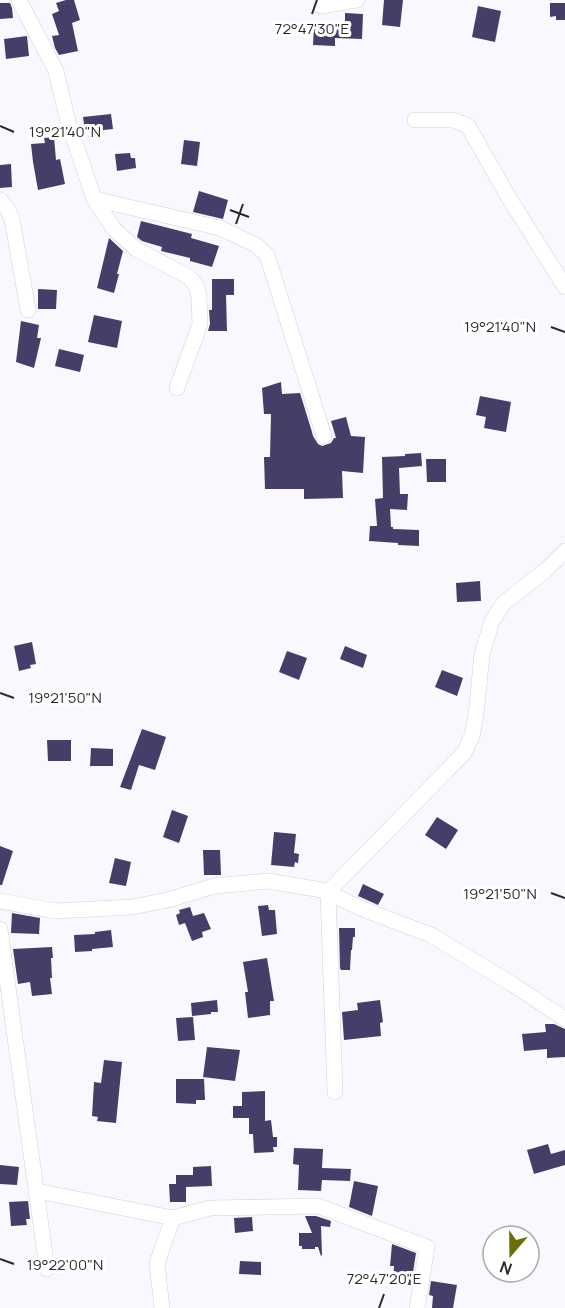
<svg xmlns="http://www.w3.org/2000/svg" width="565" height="1308" viewBox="0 0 565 1308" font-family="Manrope,sans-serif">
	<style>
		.building { fill: #453e68 }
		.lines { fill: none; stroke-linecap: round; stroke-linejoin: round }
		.minor-casing { stroke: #d1d0d6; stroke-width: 16 }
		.minor { stroke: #fff; stroke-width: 15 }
		.ticks { fill: none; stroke: #2a292c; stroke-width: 2 }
		.ticks-label { font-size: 15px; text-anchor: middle; fill: #2a292c; stroke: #fff; stroke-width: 6; stroke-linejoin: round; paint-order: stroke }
	</style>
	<rect width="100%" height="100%" fill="#f9f8fe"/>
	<g class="building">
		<path d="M66 0H74L80 20 72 23 78 51 59 55 55 48 52 36 59 35 52 14 59 11 56 3Z"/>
		<path d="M384 0H403L400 27 382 25Z"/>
		<path d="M0 3H10L12 8 13 18 0 19Z"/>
		<path d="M550 3H565V20H556V16L550 17Z"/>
		<path d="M478 6 501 11 495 42 472 37Z"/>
		<path d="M345 13 363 14 362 39 335 38V46L313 45 314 25 345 26Z"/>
		<path d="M27 36 29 56 6 59 4 39Z"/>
		<path d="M111 114 113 129 85 132 83 117Z"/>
		<path d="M54 137 56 160 60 159 65 184 38 190 33 162 31 144 45 143 44 138Z"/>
		<path d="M184 140 200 142 197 166 181 164Z"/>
		<path d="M130 153 131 158H135L136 168 117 171 115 154Z"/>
		<path d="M11 164 12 187 0 188V165Z"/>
		<path d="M199 191 228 200 223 219 193 212Z"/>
		<path d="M141 221 192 234 191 238 219 246 212 267 190 261V258L161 251 162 247 142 241 137 237Z"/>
		<path d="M109 238 123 251 117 274H119L114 293 97 288Z"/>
		<path d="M212 279H234V295H226L227 331H208L210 324 209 310H212Z"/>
		<path d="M38 289 57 290 56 309H38Z"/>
		<path d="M94 315 122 321 117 348 88 342Z"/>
		<path d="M21 321 39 325 37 338H41L34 368 16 362Z"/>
		<path d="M59 349 84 355 80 372 55 366Z"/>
		<path d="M281 382 282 394 300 393 312 432 313 436 318 444 322 446 331 443 334 438H336L331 421 346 417 351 436 365 437 363 473 342 471 343 498 304 499V489H265L264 457H270L271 414H264L262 388Z"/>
		<path d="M480 396 511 402 506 432 484 428 486 417 476 415Z"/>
		<path d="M421 453 422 466 399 468 400 494H408L407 510 390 509 391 527H393V529L419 530V546L398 545V543L369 541 370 526H377L375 499 383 498 382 457 405 456V454Z"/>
		<path d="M426 459H446V482H427Z"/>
		<path d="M480 581 481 601 457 602 456 583Z"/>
		<path d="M32 642 36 664 30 665 31 668 19 671 14 646Z"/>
		<path d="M345 646 367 655 363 668 340 659Z"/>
		<path d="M287 651 307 658 299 680 279 672Z"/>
		<path d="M442 670 463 678 457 696 435 687Z"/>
		<path d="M142 729 166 737 155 770 139 765 131 790 120 787Z"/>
		<path d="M47 740H71V761H48Z"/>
		<path d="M91 748 113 749V766H90Z"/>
		<path d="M172 810 188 816 179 843 163 837Z"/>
		<path d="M437 817 458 830 446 849 425 835Z"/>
		<path d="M274 832 296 834 294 853 299 854 298 863 295 862 294 867 271 865Z"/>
		<path d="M0 846 13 851 2 885H0Z"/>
		<path d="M203 850H220L221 875H204Z"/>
		<path d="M115 858 131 862 126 886 109 883Z"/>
		<path d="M363 884 384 894 378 905 358 896Z"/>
		<path d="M268 905 269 910H275L277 934 262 936 258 906Z"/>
		<path d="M190 907 193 916 204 913 211 929 202 932 203 937 192 941 185 923 179 925 176 915 180 913 179 910Z"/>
		<path d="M12 913 40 918 39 934 11 933Z"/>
		<path d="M339 928H355V937H353L352 950H351L350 970H341L340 968Z"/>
		<path d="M111 930 113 947 92 949V951L75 952 74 935 95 934V932Z"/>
		<path d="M52 947 53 958H51L52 978H50L52 994 32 996 30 982 18 984 13 949Z"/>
		<path d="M267 958 274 1001H270V1015L248 1018 245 992H248L243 962Z"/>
		<path d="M217 1000 218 1012H211V1014L192 1016 191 1003Z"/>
		<path d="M380 1000 383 1022 380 1023 381 1036 344 1040 342 1012 358 1010 357 1003Z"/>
		<path d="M193 1017 195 1040 178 1041 176 1018Z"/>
		<path d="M545 1024H554L565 1029V1057L547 1058V1049L524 1051 522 1034 546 1032Z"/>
		<path d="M207 1047 240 1050 235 1081 203 1077Z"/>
		<path d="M104 1060 122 1062 116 1123 97 1121 98 1117 92 1116 94 1082 101 1083Z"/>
		<path d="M176 1079H204L205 1100H196V1104L176 1103Z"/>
		<path d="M265 1091V1121L271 1120 273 1137H277V1147H273L274 1152 254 1153 253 1134H249V1118H233V1106H242V1092Z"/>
		<path d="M548 1144 551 1154 565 1150V1165L534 1174 527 1150Z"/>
		<path d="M294 1148 323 1149 322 1168 351 1169 350 1181 322 1180 321 1191 298 1190 299 1165 293 1164Z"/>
		<path d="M0 1165 19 1167 17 1185 0 1184Z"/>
		<path d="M211 1166 212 1186 186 1187V1202H170L169 1184H176V1175H193V1167Z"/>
		<path d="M354 1181 378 1186 372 1216 349 1207Z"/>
		<path d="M28 1201 30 1219H26L27 1225 11 1226 9 1202Z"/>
		<path d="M305 1216H316L331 1221 330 1227 321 1226 322 1255 321 1256 318 1247H315V1249H302V1246H299V1233H312Z"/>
		<path d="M252 1217 253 1231 235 1233 234 1218Z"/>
		<path d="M392 1244 416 1253 411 1285 393 1284 394 1266H390Z"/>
		<path d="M240 1261 261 1262V1275L239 1274Z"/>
		<path d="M431 1281 457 1285 453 1308H432L433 1296 429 1295Z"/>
	</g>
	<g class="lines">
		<defs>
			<g id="minor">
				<path d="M19 0 56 71 68 122 94 199 114 229 136 249 189 277 197 287 199 298 200 324 177 388"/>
				<path d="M321 6 357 0"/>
				<path d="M415 120H453L468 126 509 198 565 287"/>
				<path d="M94 199 220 228 256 245 267 255 324 436"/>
				<path d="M0 200 8 210 12 219 28 310"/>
				<path d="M0 901 55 911 132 907 168 900 214 886 268 881 322 890 365 910 431 935 512 984 565 1019"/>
				<path d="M0 929 47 1269"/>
				<path d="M335 1092 328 892 464 753 472 736 476 715 482 654 492 621 504 603 546 570 565 551"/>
				<path d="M37 1191 173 1218"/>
				<path d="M162 1308 157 1263 173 1218 210 1208 318 1206 427 1247 417 1308"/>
			</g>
		</defs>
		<use href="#minor" class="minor-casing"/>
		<use href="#minor" class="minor"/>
	</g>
	<path class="ticks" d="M312 14 317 0M0 126 14 132M230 210 249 217M236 224 243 204M551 327 565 332M0 693 14 698M551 893 565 898M0 1259 14 1264M379 1308 384 1294"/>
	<g class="ticks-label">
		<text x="312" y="34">72°47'30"E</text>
		<text x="65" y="137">19°21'40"N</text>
		<text x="500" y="332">19°21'40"N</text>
		<text x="65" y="703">19°21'50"N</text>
		<text x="500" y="899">19°21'50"N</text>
		<text x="65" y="1270">19°22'00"N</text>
		<text x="384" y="1284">72°47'20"E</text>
	</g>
	<g transform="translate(511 1254) rotate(200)"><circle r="28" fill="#ffffff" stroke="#aaa9ab" stroke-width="1.5"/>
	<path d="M0-4.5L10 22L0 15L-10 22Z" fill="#6b6c0c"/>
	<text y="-9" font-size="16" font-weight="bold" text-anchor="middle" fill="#2a292c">N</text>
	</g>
</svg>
